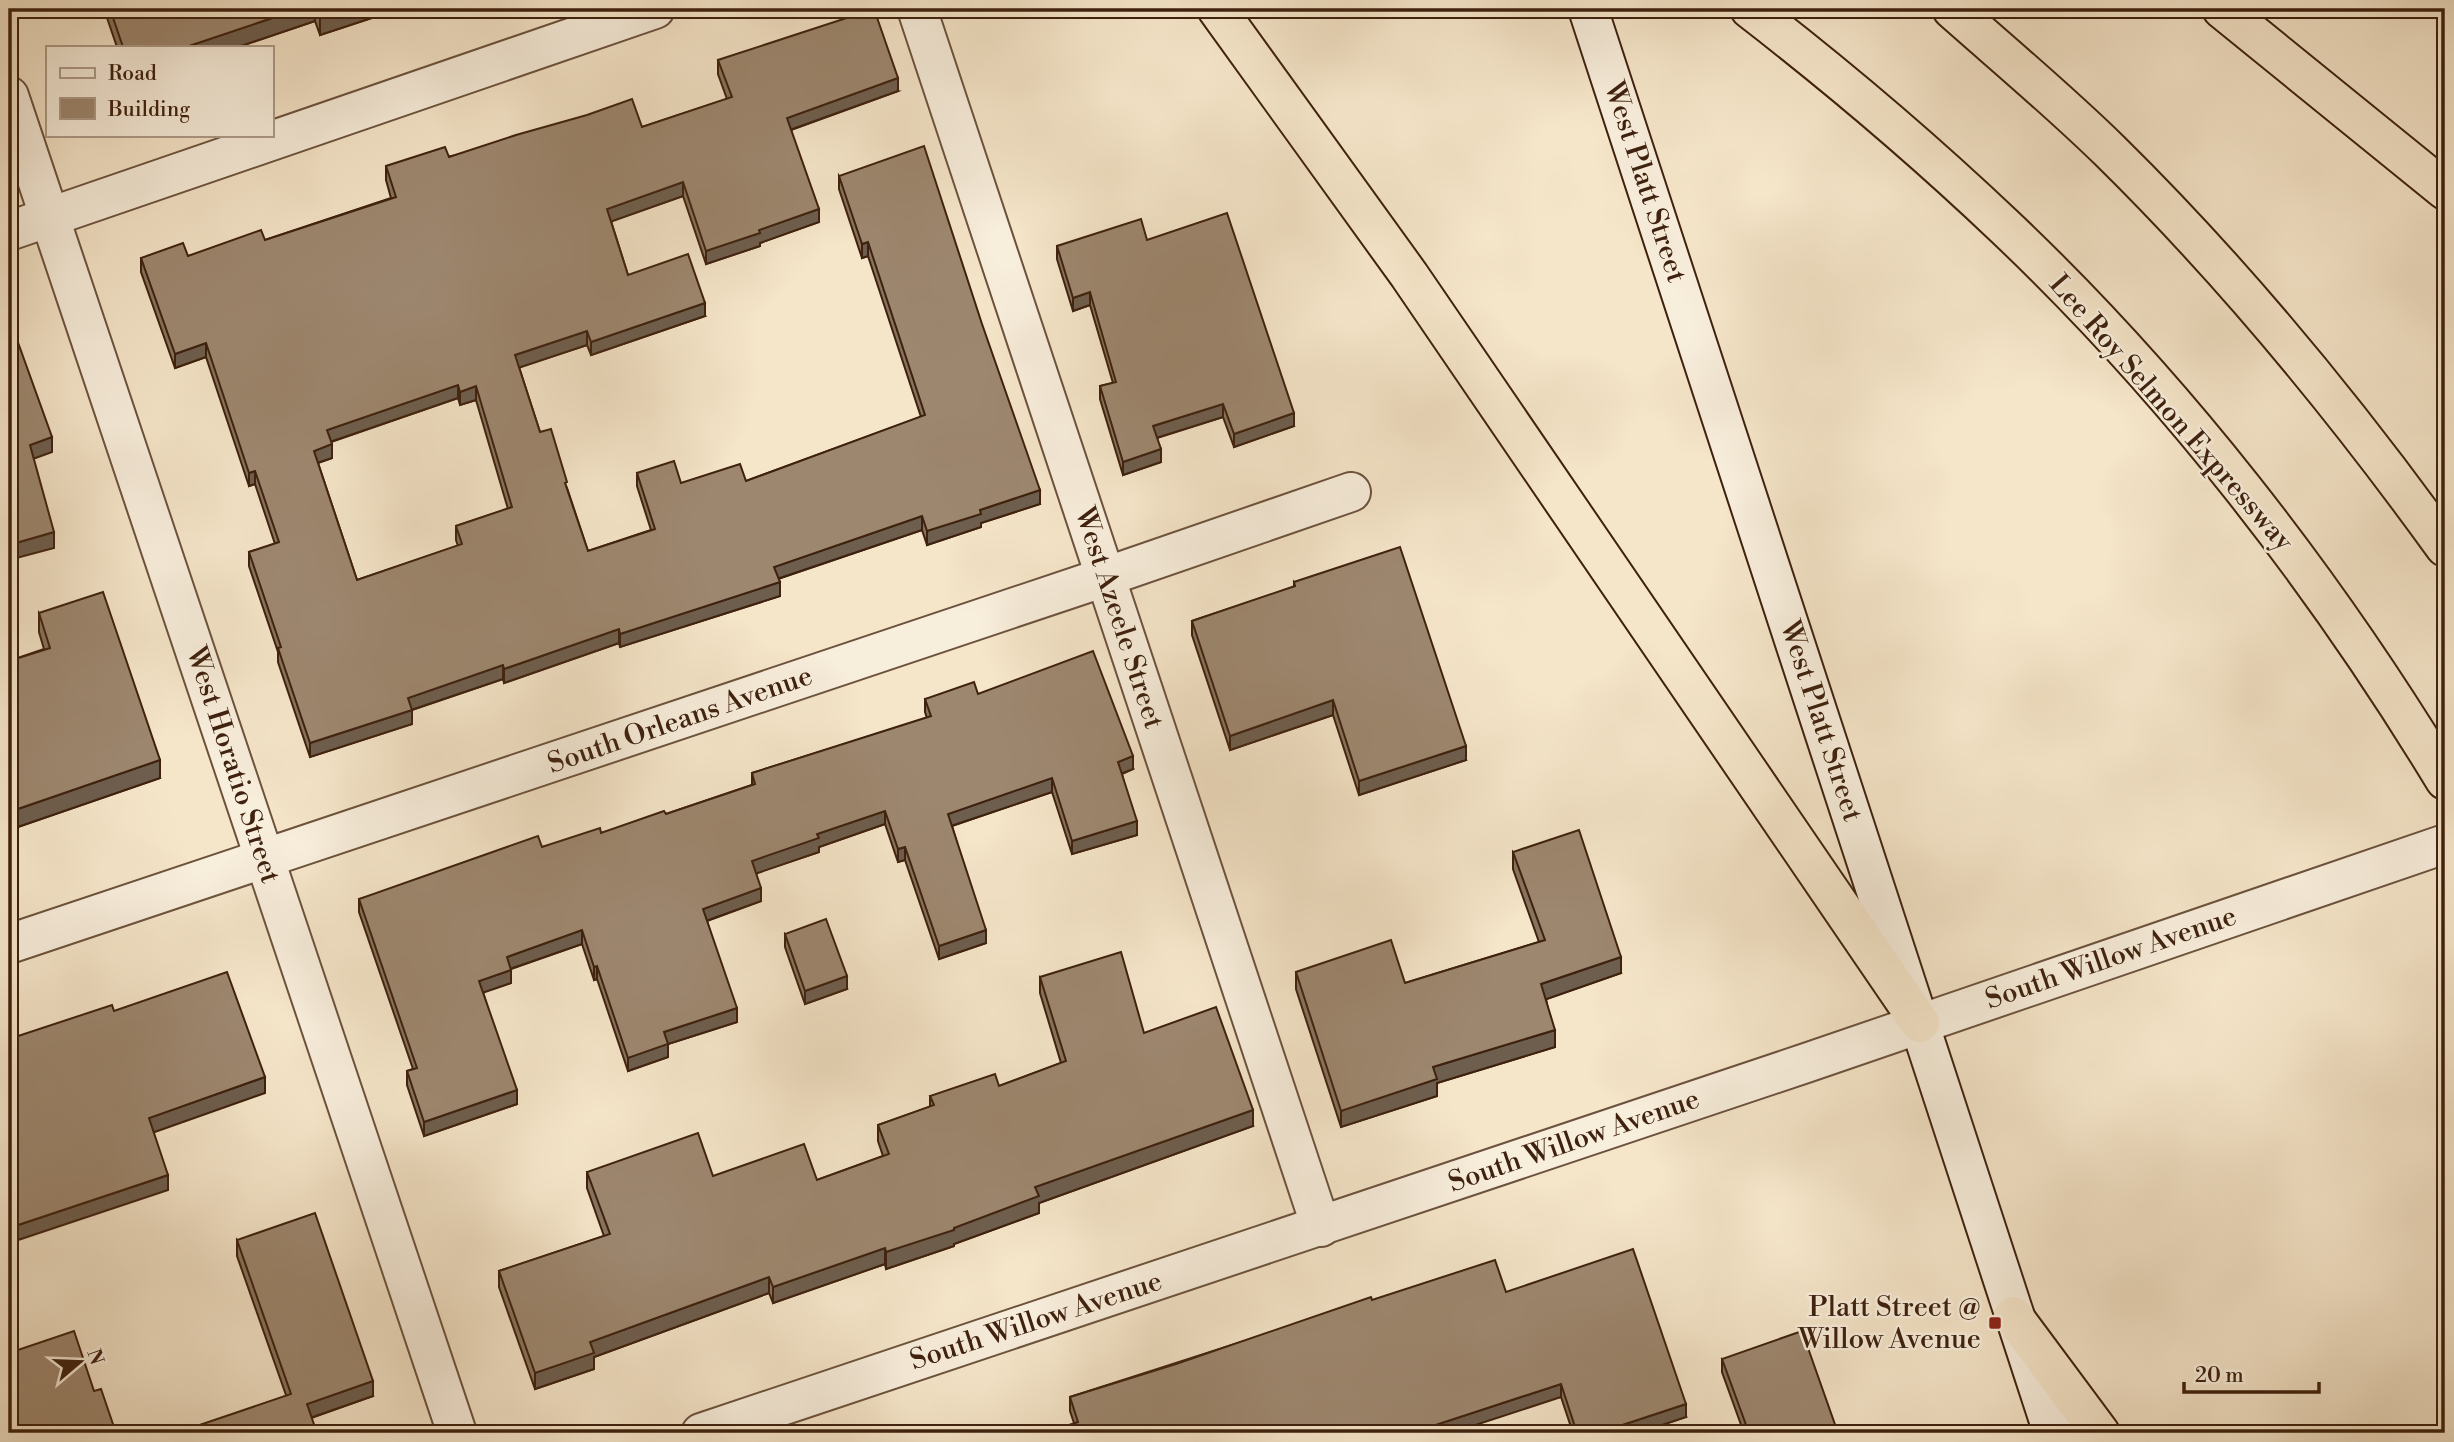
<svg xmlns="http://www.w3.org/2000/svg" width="2454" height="1442" viewBox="0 0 2454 1442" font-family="'Libre Bodoni',serif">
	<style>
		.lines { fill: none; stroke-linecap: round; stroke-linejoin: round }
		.minor-casing { stroke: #6c523d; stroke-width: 42 }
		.tertiary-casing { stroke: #6c523d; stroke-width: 42 }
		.secondary-casing { stroke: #3e210e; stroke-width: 42 }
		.motorway-casing { stroke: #3e210e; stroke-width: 42 }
		.minor { stroke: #f8eedc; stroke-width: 38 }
		.tertiary { stroke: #f8eedc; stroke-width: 38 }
		.secondary { stroke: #f8eedc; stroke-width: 38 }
		.motorway { stroke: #f5e5c9; stroke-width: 38 }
		.wall { fill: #87745f; stroke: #3e210e; stroke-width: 2; fill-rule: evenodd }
		.shaded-wall { fill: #6e5e4e; stroke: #3e210e; stroke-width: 2 }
		.building { fill: #9d876f; stroke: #3e210e; stroke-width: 2; fill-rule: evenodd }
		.poi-dot { fill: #8f2418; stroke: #f8eedc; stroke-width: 2.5 }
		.labels { text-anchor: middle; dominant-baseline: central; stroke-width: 5; stroke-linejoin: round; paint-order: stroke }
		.street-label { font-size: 28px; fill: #3e210e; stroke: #f8eedc }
		.poi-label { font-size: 28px; fill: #3e210e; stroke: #f8eedc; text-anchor: end }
	</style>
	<rect width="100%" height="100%" fill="#f5e5c9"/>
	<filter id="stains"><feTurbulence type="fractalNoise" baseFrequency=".00286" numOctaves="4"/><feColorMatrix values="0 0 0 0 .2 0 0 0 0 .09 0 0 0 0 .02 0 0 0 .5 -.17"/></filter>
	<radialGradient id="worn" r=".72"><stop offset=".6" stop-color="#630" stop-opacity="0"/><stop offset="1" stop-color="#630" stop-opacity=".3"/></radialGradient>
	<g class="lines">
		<defs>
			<g id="minor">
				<path d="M917 9 1321 1227"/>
				<path d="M9 96 457 1433"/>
				<path d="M9 231 655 9"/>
				<path d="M9 944 1105 577 1351 492"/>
			</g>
			<path id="tertiary" d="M701 1433 1806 1063 2445 844"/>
			<path id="secondary" d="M1588 9 2053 1433"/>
			<g id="motorway">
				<path d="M1217 9 1409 275 1920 1023"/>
				<path d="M1750 9C1838 77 1923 149 2004 226 2173 386 2324 580 2445 780"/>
				<path d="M1952 9C2005 56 2059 101 2110 151 2233 272 2344 407 2445 547"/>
				<path d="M2222 9 2445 190"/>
				<path d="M2013 1316 2100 1433"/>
			</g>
		</defs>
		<use href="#minor" class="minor-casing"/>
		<use href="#tertiary" class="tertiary-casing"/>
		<use href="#secondary" class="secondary-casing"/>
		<use href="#motorway" class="motorway-casing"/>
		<use href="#minor" class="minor"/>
		<use href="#tertiary" class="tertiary"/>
		<use href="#secondary" class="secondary"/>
		<use href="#motorway" class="motorway"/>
	</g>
	<g class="wall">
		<path d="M104 9H399L320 35 315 21 238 47H117Z"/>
		<path d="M718 60 898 91 791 130 819 222 760 243V246L706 264 683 196 611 221 628 275 705 316 591 355 587 345 519 367 540 432 567 488 588 551 651 530 637 486V473L681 483 746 481 921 417 868 256 862 258 839 189V176L1040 504 981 523V527L927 545 922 530 778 579 780 596 620 647 619 643 504 683 503 679 412 710V724L310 757 278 662V652L249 566V552L275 544 255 484 249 486 206 357 175 368 141 272V258L188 256 265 240 391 198 386 180V166L642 127 727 99 718 74ZM458 398 460 405 476 400 508 509 456 526V540L458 546 357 580 318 463 332 458 331 442Z"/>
		<path d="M1147 240 1294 426 1234 447 1223 417 1157 438 1161 462 1123 475 1100 399V386L1113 383 1090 305 1073 311 1057 259V246Z"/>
		<path d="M1294 582 1466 760 1359 795 1333 715 1230 750 1192 635V621L1294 587Z"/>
		<path d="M39 613 160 778 9 830V661L44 649 39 632Z"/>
		<path d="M978 694 1133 769 1122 774 1137 835 1072 854 1052 792 952 826 986 943 939 959 905 860 898 862 885 824 819 847V852L756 873 761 901 707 921 737 1022 668 1044V1057L628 1071 597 979 594 980 582 944 511 969V983L483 992 517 1104 424 1136 407 1085V1071L413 1069 359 912V899L542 847 601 833 666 814 752 785V773L927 718 925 712V699Z"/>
		<path d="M1513 852 1621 973 1546 999 1555 1047 1437 1083V1096L1341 1127 1296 989V972L1405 983 1539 942 1513 869Z"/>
		<path d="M785 934 847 989 805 1004 785 947Z"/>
		<path d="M1040 977 1144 1033 1253 1126 1039 1203V1213L954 1244V1246L886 1269 885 1264 773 1303 769 1293 594 1357V1369L535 1389 499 1287V1271L604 1236 587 1188V1172L817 1180 883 1156 878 1141V1125L930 1107V1096L999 1086 1061 1063 1040 993Z"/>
		<path d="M237 1240 373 1396 311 1418 286 1395 237 1256Z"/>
		<path d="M1506 1292 1686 1417 1638 1433H1573L1561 1397 1074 1423 1070 1411V1397L1372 1300Z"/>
		<path d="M1722 1359 1838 1433H1744L1722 1372Z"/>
	</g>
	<g class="shaded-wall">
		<path d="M299 9H315V21L238 47H186Z"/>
		<path d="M344 9H399L320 35V17Z"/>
		<path d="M898 78V91L787 131V118Z"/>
		<path d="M683 182V196L607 223V209Z"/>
		<path d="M819 209V222L760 243V246L706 264V251L759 230Z"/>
		<path d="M868 242V256L862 258V244Z"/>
		<path d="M1090 292V305L1073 311V298Z"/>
		<path d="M705 303V316L591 355V342Z"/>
		<path d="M587 331V345L515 369V355Z"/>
		<path d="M206 343V357L175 368V354Z"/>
		<path d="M458 385V398L327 443V430Z"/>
		<path d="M476 386V400L460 405V392Z"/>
		<path d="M1223 404V417L1153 439V426Z"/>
		<path d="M1294 413V426L1234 447V434Z"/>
		<path d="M52 437V452L30 460V445Z"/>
		<path d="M332 444V458L314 464V451Z"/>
		<path d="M1161 449V462L1123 475V462Z"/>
		<path d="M255 471V484L249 486V473Z"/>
		<path d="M1040 490V504L981 523V527L927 545V531L980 510Z"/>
		<path d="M922 516V530L774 580V567Z"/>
		<path d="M54 532V548L9 560V545Z"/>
		<path d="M780 582V596L620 647V634Z"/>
		<path d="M619 629V643L504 683V669Z"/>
		<path d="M503 665V679L408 711V698Z"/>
		<path d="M1333 700V715L1230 750V736Z"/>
		<path d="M412 710V724L310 757V743Z"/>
		<path d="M1466 746V760L1359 795V781Z"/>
		<path d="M1133 756V769L1118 775V762Z"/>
		<path d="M160 760V778L9 830V812Z"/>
		<path d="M1052 778V792L948 827V814Z"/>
		<path d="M885 811V824L819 847V852L752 875V861L817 834Z"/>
		<path d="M1137 821V835L1072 854V841Z"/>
		<path d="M905 847V860L898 862V849Z"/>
		<path d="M761 888V901L703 922V909Z"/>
		<path d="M582 930V944L507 970V957Z"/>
		<path d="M986 930V943L939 959V946Z"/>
		<path d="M1621 957V973L1541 1001V984Z"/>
		<path d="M597 966V979L594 980V967Z"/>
		<path d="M511 970V983L479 994V981Z"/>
		<path d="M847 976V989L805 1004V991Z"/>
		<path d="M737 1008V1022L668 1044V1057L628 1071V1058L664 1032Z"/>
		<path d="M1555 1030V1047L1437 1083V1096L1341 1127V1111L1433 1067Z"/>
		<path d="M265 1077V1093L149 1134V1118Z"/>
		<path d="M517 1090V1104L424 1136V1122Z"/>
		<path d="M1253 1110V1126L1039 1203V1213L954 1244V1246L886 1269V1252L954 1228 1035 1187Z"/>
		<path d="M168 1175V1190L9 1243V1228Z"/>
		<path d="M885 1248V1264L773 1303V1287Z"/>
		<path d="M769 1277V1293L594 1357V1369L535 1389V1373L590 1342Z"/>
		<path d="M373 1381V1396L307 1419V1404Z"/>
		<path d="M1561 1384V1397L1451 1433H1417V1431Z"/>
		<path d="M1686 1404V1417L1638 1433H1598Z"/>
	</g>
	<g class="building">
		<path d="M110 9H299L186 47H123Z"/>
		<path d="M317 9H344L320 17Z"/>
		<path d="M874 9 898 78 787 118 819 209 759 230 760 233 706 251 683 182 607 209 628 275 688 254 705 303 591 342 587 331 515 355 540 432 551 429 567 482 565 483 588 551 655 529 637 473 674 461 681 483 740 464 746 481 925 415 868 242 862 244 839 176 924 146 982 324 1040 490 980 510 981 514 927 531 922 516 774 567 780 582 620 634 619 629 504 669 503 665 408 698 412 710 310 743 278 648 281 647 249 552 279 542 255 471 249 473 206 343 175 354 141 258 183 243 188 256 261 230 265 240 396 197 386 166 445 147 449 157 516 135 587 115 632 99 642 127 732 97 718 60ZM458 385 460 392 476 386 512 507 456 526 462 544 357 580 314 451 332 444 327 430Z"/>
		<path d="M1227 213 1294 413 1234 434 1223 404 1153 426 1161 449 1123 462 1100 386 1116 382 1090 292 1073 298 1057 246 1141 219 1147 240Z"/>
		<path d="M11 323 52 437 30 445 54 532 9 545V324Z"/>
		<path d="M1400 547 1466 746 1359 781 1333 700 1230 736 1192 621 1295 586 1294 582Z"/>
		<path d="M103 592 160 760 9 812V661L50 648 39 613Z"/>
		<path d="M1093 651 1133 756 1118 762 1137 821 1072 841 1052 778 948 814 986 930 939 946 905 847 898 849 885 811 817 834 819 838 752 861 761 888 703 909 737 1008 664 1032 668 1044 628 1058 597 966 594 967 582 930 507 957 511 970 479 981 517 1090 424 1122 407 1071 417 1068 359 899 538 836 542 847 600 828 601 833 664 811 666 814 755 784 752 773 931 716 925 699 974 682 978 694Z"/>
		<path d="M1579 830 1621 957 1541 984 1555 1030 1433 1067 1437 1079 1341 1111 1296 972 1391 940 1405 983 1545 940 1513 852Z"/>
		<path d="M826 919 847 976 805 991 785 934Z"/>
		<path d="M1121 952 1144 1033 1216 1007 1253 1110 1035 1187 1039 1196 954 1228V1230L886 1252 885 1248 773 1287 769 1277 590 1342 594 1353 535 1373 499 1271 610 1234 587 1172 698 1133 713 1176 804 1144 817 1180 889 1154 878 1125 934 1105 930 1096 995 1074 999 1086 1066 1061 1040 977Z"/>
		<path d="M227 972 265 1077 149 1118 168 1175 9 1228V1039L112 1005 114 1011Z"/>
		<path d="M315 1213 373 1381 307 1404 317 1433H176L291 1394 237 1240Z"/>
		<path d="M1633 1249 1686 1404 1598 1433H1577L1561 1384 1417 1431 1418 1433H1045L1078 1422 1070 1397 1176 1364 1371 1297 1372 1300 1495 1260 1506 1292Z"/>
		<path d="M74 1331 94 1391 101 1389 116 1433H9V1353Z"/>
		<path d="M1802 1331 1838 1433H1749L1722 1359Z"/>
	</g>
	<rect class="poi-dot" x="1988" y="1316" width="14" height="14" rx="3.5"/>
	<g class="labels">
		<g class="street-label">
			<text transform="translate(1645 182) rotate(72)">West Platt Street</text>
			<text transform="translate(2171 413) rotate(49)">Lee Roy Selmon Expressway</text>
			<text transform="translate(1119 618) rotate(72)">West Azeele Street</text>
			<text transform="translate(680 720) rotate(-19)">South Orleans Avenue</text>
			<text transform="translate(1821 721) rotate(72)">West Platt Street</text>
			<text transform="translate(233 765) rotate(72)">West Horatio Street</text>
			<text transform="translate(2111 958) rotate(-19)">South Willow Avenue</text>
			<text transform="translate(1574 1141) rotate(-19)">South Willow Avenue</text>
			<text transform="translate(1036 1321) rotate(-18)">South Willow Avenue</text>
		</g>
		<g class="poi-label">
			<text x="1981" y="1307">Platt Street @<tspan x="1981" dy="32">Willow Avenue</tspan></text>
		</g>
	</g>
	<rect width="2454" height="1442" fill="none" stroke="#f5e5c9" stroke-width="35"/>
	<rect x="10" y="10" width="2433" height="1421" fill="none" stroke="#3e210e" stroke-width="3.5"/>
	<rect x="18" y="18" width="2419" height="1407" fill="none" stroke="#3e210e" stroke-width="2"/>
	<rect x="46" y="46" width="228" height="91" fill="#f8eedc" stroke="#ae9c8a" stroke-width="2"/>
	<rect x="60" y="68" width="35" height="10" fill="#f8eedc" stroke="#ae9c8a" stroke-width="2"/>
	<text x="108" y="80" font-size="21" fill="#3e210e">Road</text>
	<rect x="60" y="98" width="35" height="21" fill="#9d876f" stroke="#ae9c8a" stroke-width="2"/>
	<text x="108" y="116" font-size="21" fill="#3e210e">Building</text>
	<g transform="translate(80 1362) rotate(71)" stroke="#f8eedc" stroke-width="5" paint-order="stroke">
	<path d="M0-5L12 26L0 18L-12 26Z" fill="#3e210e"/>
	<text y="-10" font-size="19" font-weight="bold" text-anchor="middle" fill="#3e210e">N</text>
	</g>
	<path d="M2184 1382v10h135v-10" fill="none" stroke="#3e210e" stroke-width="3.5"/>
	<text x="2195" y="1382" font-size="21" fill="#3e210e" stroke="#f8eedc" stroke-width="5" paint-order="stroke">20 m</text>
	<rect width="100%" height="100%" filter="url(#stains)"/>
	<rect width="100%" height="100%" fill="url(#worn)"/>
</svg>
